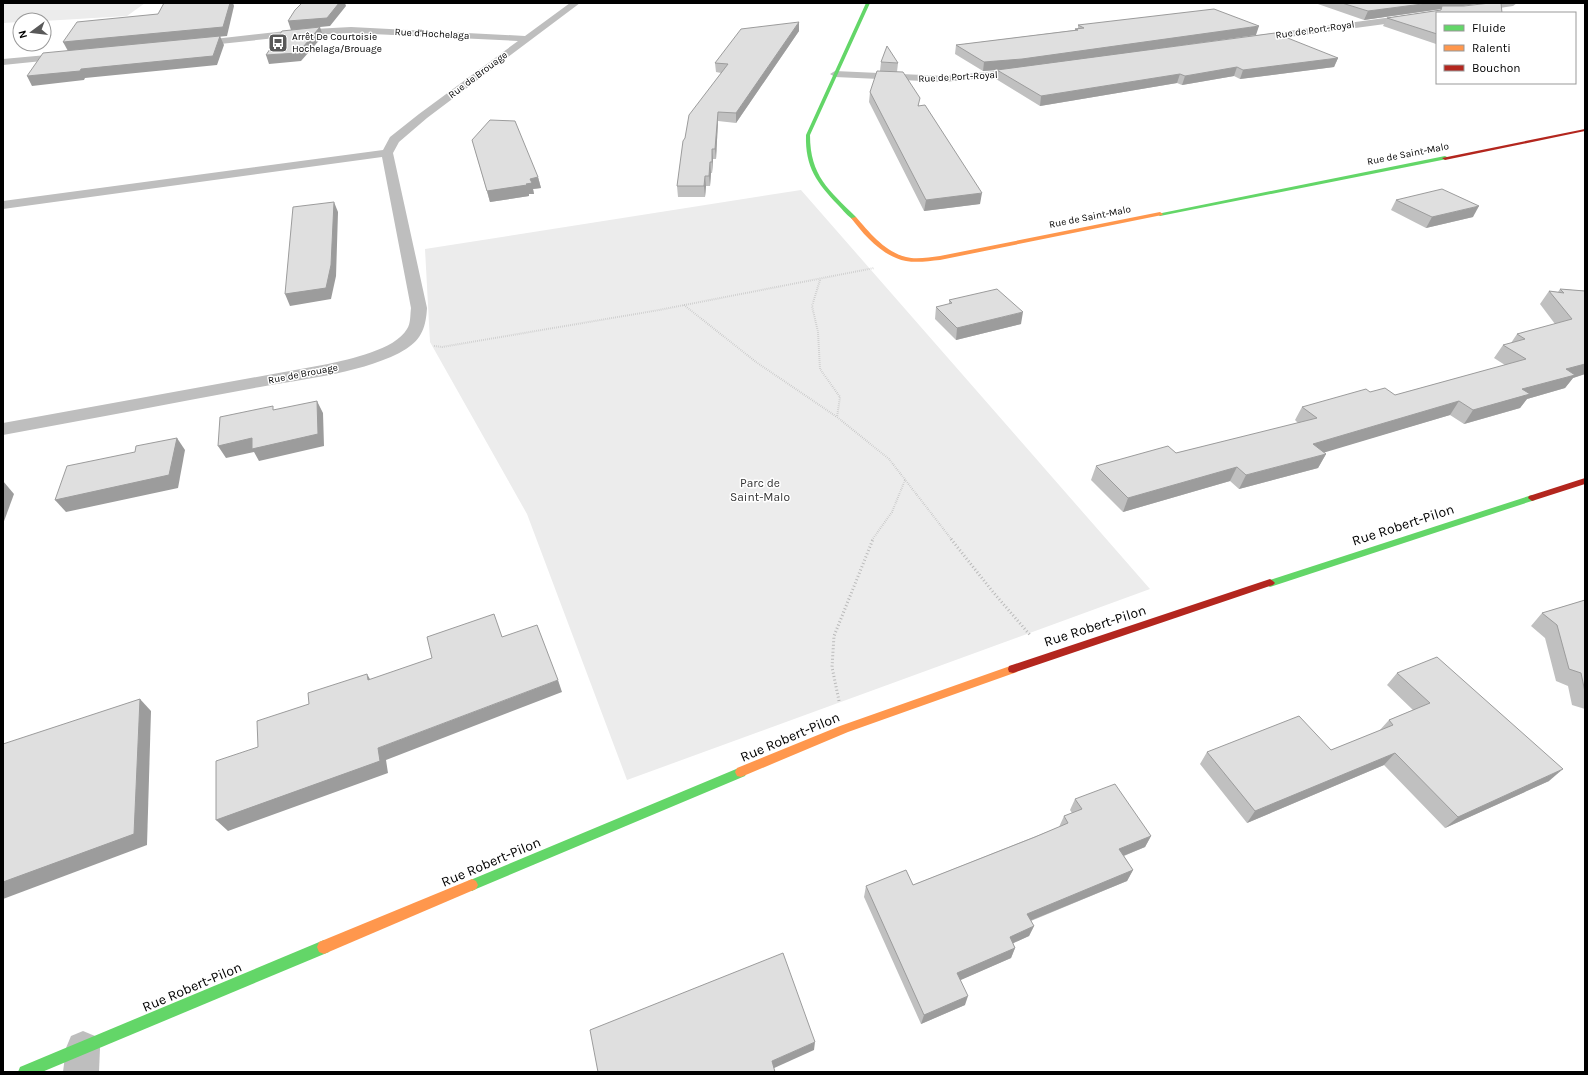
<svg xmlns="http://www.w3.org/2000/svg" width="1588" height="1075" viewBox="0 0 1588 1075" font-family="Karla,sans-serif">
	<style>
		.green { fill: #ececec }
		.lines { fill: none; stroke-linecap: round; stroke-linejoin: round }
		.path-far1 { stroke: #b9b9b9; stroke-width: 2; stroke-dasharray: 0.5 1.5; stroke-linecap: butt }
		.path { stroke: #b9b9b9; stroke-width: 3; stroke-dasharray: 1 2.5; stroke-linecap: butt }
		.street { fill: #bebebe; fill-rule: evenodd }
		.fast { fill: #63d668; fill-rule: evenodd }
		.slow { fill: #ff974d; fill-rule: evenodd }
		.jam { fill: #b3261e; fill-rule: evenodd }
		.wall { fill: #c0c0c0 }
		.shaded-wall { fill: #9c9c9c }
		.building { fill: #dfdfdf; stroke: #9c9c9c }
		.labels { text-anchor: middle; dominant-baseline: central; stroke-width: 3; stroke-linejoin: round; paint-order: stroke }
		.far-street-label { font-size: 10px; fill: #000; stroke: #fff }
		.far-poi-label { font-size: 10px; fill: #000; stroke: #fff; text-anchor: start }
		.park-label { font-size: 12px; fill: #333; stroke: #fff }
		.near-street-label { font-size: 14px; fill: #000; stroke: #fff }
	</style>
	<rect width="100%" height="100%" fill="#fff"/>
	<g class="green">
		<path d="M3 3H145L127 16 44 21 20 20V22L3 23Z"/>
		<path d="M801 190 1150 589 627 780 527 514 430 342 425 249Z"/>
	</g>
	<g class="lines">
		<g class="path-far1">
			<path d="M820 280 812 306 818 332 820 369 840 397 837 417 889 459 952 540"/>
			<path d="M684 305 756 362 837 417"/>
			<path d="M434 346 442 347 659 310 874 268"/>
			<path d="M872 540 892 512 905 480"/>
		</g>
		<g class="path">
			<path d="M951 539 993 592 1030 635"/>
			<path d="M839 701 832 667 834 636 873 539"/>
		</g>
		<g class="street">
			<path d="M570 3H580L427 118 399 142 393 153 427 308C426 326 422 339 406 349 369 372 303 379 260 387 174 403 89 419 3 435V423L328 364C349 359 395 350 407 329 411 323 410 315 411 308L382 157 3 209V201L383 150 390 137 419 114 518 41 351 33 295 36 191 47 188 46 186 44 188 42 295 30 351 27 525 36Z"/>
			<path d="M1495 3H1517L1513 6 1472 12 1468 9 1472 6Z"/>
			<path d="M1437 11 1441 13H1437V17L1251 42 1246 39 1251 36Z"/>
			<path d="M69 53 74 56 72 58 3 65V59Z"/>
			<path d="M1027 68 1032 71 1031 73 945 82 835 77 830 74 835 71 945 76Z"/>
			<path d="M83 1031 95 1036 100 1048 99 1072H63L66 1048 71 1036Z"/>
		</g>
		<g class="fast">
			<path d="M866 3H870L810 135C810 176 829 190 856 217V219L854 220C848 217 843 210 838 205 817 183 805 167 806 135Z"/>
			<path d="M1445 156 1447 157V159L1160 216 1157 214Z"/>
			<path d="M1532 495 1536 498 1535 500 1270 587 1267 585 1265 583 1267 581Z"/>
			<path d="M741 767 745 768 747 772 745 776 476 889 472 891 468 889 466 885 468 881Z"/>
			<path d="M324 940 329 942 331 947 329 952 42 1072H18L20 1067Z"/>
		</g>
		<g class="slow">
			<path d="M1160 212 1163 214 1162 215 940 260C929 261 917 263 906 261 883 257 864 235 851 218L856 217C869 232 885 252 906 257 917 260 929 257 940 256Z"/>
			<path d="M1013 665 1017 666 1018 669 1017 672 848 732 741 777 737 776 735 772 737 768 840 726Z"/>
			<path d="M472 879 476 881 478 885 476 889 324 954 319 952 317 947 319 942Z"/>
		</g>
		<g class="jam">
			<path d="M1585 129V131L1445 160 1442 158Z"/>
			<path d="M1585 478V484L1532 501 1528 498 1529 496Z"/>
			<path d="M1270 579 1273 581 1275 583 1273 585 1013 673 1009 672 1008 669 1009 666Z"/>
		</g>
	</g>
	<g class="wall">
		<path d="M1315 3H1484L1460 6 1437 13V44H1436L1383 26 1387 18 1440 10 1441 9 1364 20Z"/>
		<path d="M799 22V31L736 123 718 121 716 159H713L712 173H711L710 186H706L705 197H678L677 186 685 138 721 73 716 72 715 63Z"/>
		<path d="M1078 25 1256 35 1152 49 1338 58 1334 67 1240 79 1234 76 1182 85 1177 83 1040 106 996 79 997 70 983 71 955 54 956 45 1075 30V29L1078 28Z"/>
		<path d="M881 62 898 63 897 72 919 106 980 204 924 211 869 102 870 92 880 71Z"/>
		<path d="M472 140 538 177 541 188 533 189 534 194H529V196L490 202Z"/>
		<path d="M1396 200 1473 217 1426 228 1391 210Z"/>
		<path d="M1560 289 1585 291V374L1573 378 1565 388 1527 399 1520 408 1464 424 1450 415 1323 452 1326 454 1318 468 1239 489 1230 481 1123 512 1091 480 1096 466 1176 453 1298 423 1295 420 1302 407 1370 392 1395 395 1505 365 1494 358 1503 345 1511 343 1517 334 1555 324 1540 304 1549 291 1558 292Z"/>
		<path d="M949 300 1021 324 956 340 935 319 936 307 949 304Z"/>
		<path d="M1585 600V709L1572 705 1568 686 1556 681 1545 638 1531 626 1542 613Z"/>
		<path d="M1397 673 1549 781 1445 828 1384 765 1247 823 1200 764 1207 752 1331 750 1379 731 1389 720 1413 710 1387 685Z"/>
		<path d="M1075 799 1151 836 1145 847 1124 856 1133 870 1127 881 1031 921 1034 926 1029 936 1013 943 1015 948 1011 958 960 980 965 1005 921 1024 864 897 866 886 913 885 1059 827 1064 816 1072 813 1070 810Z"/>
	</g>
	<g class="shaded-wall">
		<path d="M230 3H233L234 6 227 36 68 51 63 42Z"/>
		<path d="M339 3H345L346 6 330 26 320 27 323 36 301 61 269 64 266 55 291 30 288 21Z"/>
		<path d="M1430 3H1484L1441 9 1442 6 1441 9 1364 20 1368 11Z"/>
		<path d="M799 22V31L736 123V113Z"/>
		<path d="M1259 26 1256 35 1021 68 983 71 984 62Z"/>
		<path d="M220 36 224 45 217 65 85 78 84 80 32 86 27 76 81 69Z"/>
		<path d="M1338 58 1334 67 1240 79 1243 70Z"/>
		<path d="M1237 67 1234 76 1182 85 1185 76Z"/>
		<path d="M1180 74 1177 83 1040 106 1041 96Z"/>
		<path d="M718 112V121L716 159 715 149Z"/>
		<path d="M712 149 713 159 712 173Z"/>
		<path d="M710 162 711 173 710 186 709 176Z"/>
		<path d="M705 176 706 186 705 197 704 186Z"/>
		<path d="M538 177 541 188 533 189 534 194H529V196L490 202 487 191 530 179Z"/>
		<path d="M982 193 980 204 924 211 926 200Z"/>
		<path d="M334 202 338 212 336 276 331 299 290 306 285 294Z"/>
		<path d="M1479 206 1473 217 1426 228 1432 217Z"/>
		<path d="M1023 312 1021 324 956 340 957 328Z"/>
		<path d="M1585 364V374L1573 378 1565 388 1527 399 1520 408 1464 424 1473 410 1566 369Z"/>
		<path d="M317 401 323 413 324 446 259 461 254 452 226 458 218 446Z"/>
		<path d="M1459 401 1450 415 1306 458 1313 444Z"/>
		<path d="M177 438 185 450 178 488 66 512 55 500Z"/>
		<path d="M1326 454 1318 468 1239 489 1246 475Z"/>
		<path d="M1237 467 1230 481 1123 512 1128 498Z"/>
		<path d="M3 481 14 494 3 524Z"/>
		<path d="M367 674 374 686 368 680Z"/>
		<path d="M558 680 562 692 386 760 388 773 228 831 216 820 378 748Z"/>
		<path d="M140 699 151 711 147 845 3 899V882Z"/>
		<path d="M1395 753 1384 765 1247 823 1255 811Z"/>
		<path d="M1563 769 1549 781 1445 828 1458 817Z"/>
		<path d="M1151 836 1145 847 1113 860 1119 849Z"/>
		<path d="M1133 870 1127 881 1022 924 1027 914Z"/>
		<path d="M1034 926 1029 936 1005 947 1010 937Z"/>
		<path d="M1015 948 1011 958 954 983 957 973Z"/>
		<path d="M968 996 965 1005 921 1024 924 1015Z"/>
		<path d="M815 1042 814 1050 772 1069V1061Z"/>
	</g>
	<g class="building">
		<path d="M164 3H230L223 27 63 42 77 22 158 14Z"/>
		<path d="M302 3H339L327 18 288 21 295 10Z"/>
		<path d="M1342 3H1430L1368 11Z"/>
		<path d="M1490 3H1501L1502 13H1437V34L1387 18 1441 10 1442 6H1464Z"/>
		<path d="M1214 9 1259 26 1022 59 984 62 956 45 1078 30 1075 29 1084 28 1078 25Z"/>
		<path d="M799 22 736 113 718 112 715 149H712V162H710L709 176H705L704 186H677L683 141 685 138 689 115 728 64 715 63 741 29Z"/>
		<path d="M320 27 298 53 266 55 282 31Z"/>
		<path d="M1275 33 1338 58 1243 70 1237 67 1185 76 1180 74 1041 96 997 70Z"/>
		<path d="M220 36 213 56 81 69 80 71 27 76 43 53Z"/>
		<path d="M887 46 898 63 881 62Z"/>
		<path d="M877 71 903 72 920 98 918 106 925 105 982 193 926 200 870 92Z"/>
		<path d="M490 120 515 121 538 177 530 179 532 183 526 184 527 185 487 191 472 140Z"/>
		<path d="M1442 189 1479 206 1432 217 1396 200Z"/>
		<path d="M334 202 331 265 326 288 285 294 293 207Z"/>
		<path d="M997 289 1023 312 957 328 936 307 952 303 949 300Z"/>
		<path d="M1560 289 1585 291V364L1566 369 1575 375 1522 389 1530 394 1473 410 1459 401 1313 444 1326 454 1246 475 1237 467 1128 498 1096 466 1168 446 1176 453 1317 418 1302 407 1366 389 1370 392 1385 388 1395 395 1526 359 1503 345 1525 339 1517 334 1572 319 1549 291 1564 293Z"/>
		<path d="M317 401 318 434 252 449V438L218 446 220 417 273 406V410Z"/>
		<path d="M177 438 169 475 55 500 67 466 135 452 136 446Z"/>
		<path d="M1585 600V692L1581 673 1569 669 1557 625 1542 613Z"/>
		<path d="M494 614 502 637 537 625 558 680 378 748 380 761 216 820V761L258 747 257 721 309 704 308 693 367 674 368 680 432 658 427 637Z"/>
		<path d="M1437 657 1563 769 1458 817 1395 753 1255 811 1207 752 1299 716 1331 750 1393 725 1389 720 1430 703 1397 673Z"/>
		<path d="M140 699 134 834 3 882V744Z"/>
		<path d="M1115 784 1151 836 1119 849 1133 870 1027 914 1034 926 1010 937 1015 948 957 973 968 996 924 1015 866 886 906 870 913 885 1035 837 1068 823 1064 816 1082 809 1075 799Z"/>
		<path d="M783 953 815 1042 772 1061 775 1072H598L590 1030Z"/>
	</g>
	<defs>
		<symbol id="bus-square" viewBox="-11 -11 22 22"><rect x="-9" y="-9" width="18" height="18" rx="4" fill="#595959" stroke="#fff"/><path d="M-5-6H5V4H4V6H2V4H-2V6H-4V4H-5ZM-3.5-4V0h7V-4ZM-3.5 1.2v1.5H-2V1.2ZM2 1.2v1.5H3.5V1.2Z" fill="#fff"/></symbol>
	</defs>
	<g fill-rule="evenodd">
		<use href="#bus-square" x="267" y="32" width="22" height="22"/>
	</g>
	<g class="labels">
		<g class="far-street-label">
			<text transform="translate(1315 30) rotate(-8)">Rue de Port-Royal</text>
			<text transform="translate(432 34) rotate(3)">Rue d'Hochelaga</text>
			<text transform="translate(478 75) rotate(-37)">Rue de Brouage</text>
			<text transform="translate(958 77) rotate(-3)">Rue de Port-Royal</text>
			<text transform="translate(1408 154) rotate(-11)">Rue de Saint-Malo</text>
			<text transform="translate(1090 217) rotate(-11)">Rue de Saint-Malo</text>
			<text transform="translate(303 374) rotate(-11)">Rue de Brouage</text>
		</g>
		<g class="far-poi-label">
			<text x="292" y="37">Arrêt De Courtoisie<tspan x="292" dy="12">Hochelaga/Brouage</tspan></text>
		</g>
		<g class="park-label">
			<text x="760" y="483">Parc de<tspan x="760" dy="14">Saint-Malo</tspan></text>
		</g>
		<g class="near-street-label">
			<text transform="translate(1403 525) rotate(-18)">Rue Robert-Pilon</text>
			<text transform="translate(1095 626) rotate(-18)">Rue Robert-Pilon</text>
			<text transform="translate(790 737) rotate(-23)">Rue Robert-Pilon</text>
			<text transform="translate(491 862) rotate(-23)">Rue Robert-Pilon</text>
			<text transform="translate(192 987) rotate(-23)">Rue Robert-Pilon</text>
		</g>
	</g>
	<rect width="1588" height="1075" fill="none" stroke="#000000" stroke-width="8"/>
	<rect x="1436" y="12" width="140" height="72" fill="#ffffff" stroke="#999999"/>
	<rect x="1444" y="25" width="20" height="6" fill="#63d668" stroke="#999999"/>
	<text x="1472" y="32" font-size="12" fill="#000000">Fluide</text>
	<rect x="1444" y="45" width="20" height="6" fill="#ff974d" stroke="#999999"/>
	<text x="1472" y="52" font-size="12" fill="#000000">Ralenti</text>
	<rect x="1444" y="65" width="20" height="6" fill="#b3261e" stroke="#999999"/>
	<text x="1472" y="72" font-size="12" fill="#000000">Bouchon</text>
	<g transform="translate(32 32) rotate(255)"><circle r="19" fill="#ffffff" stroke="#999999"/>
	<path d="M0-3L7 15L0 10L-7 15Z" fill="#595959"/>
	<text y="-6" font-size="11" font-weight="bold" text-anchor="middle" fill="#000000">N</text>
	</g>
</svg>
